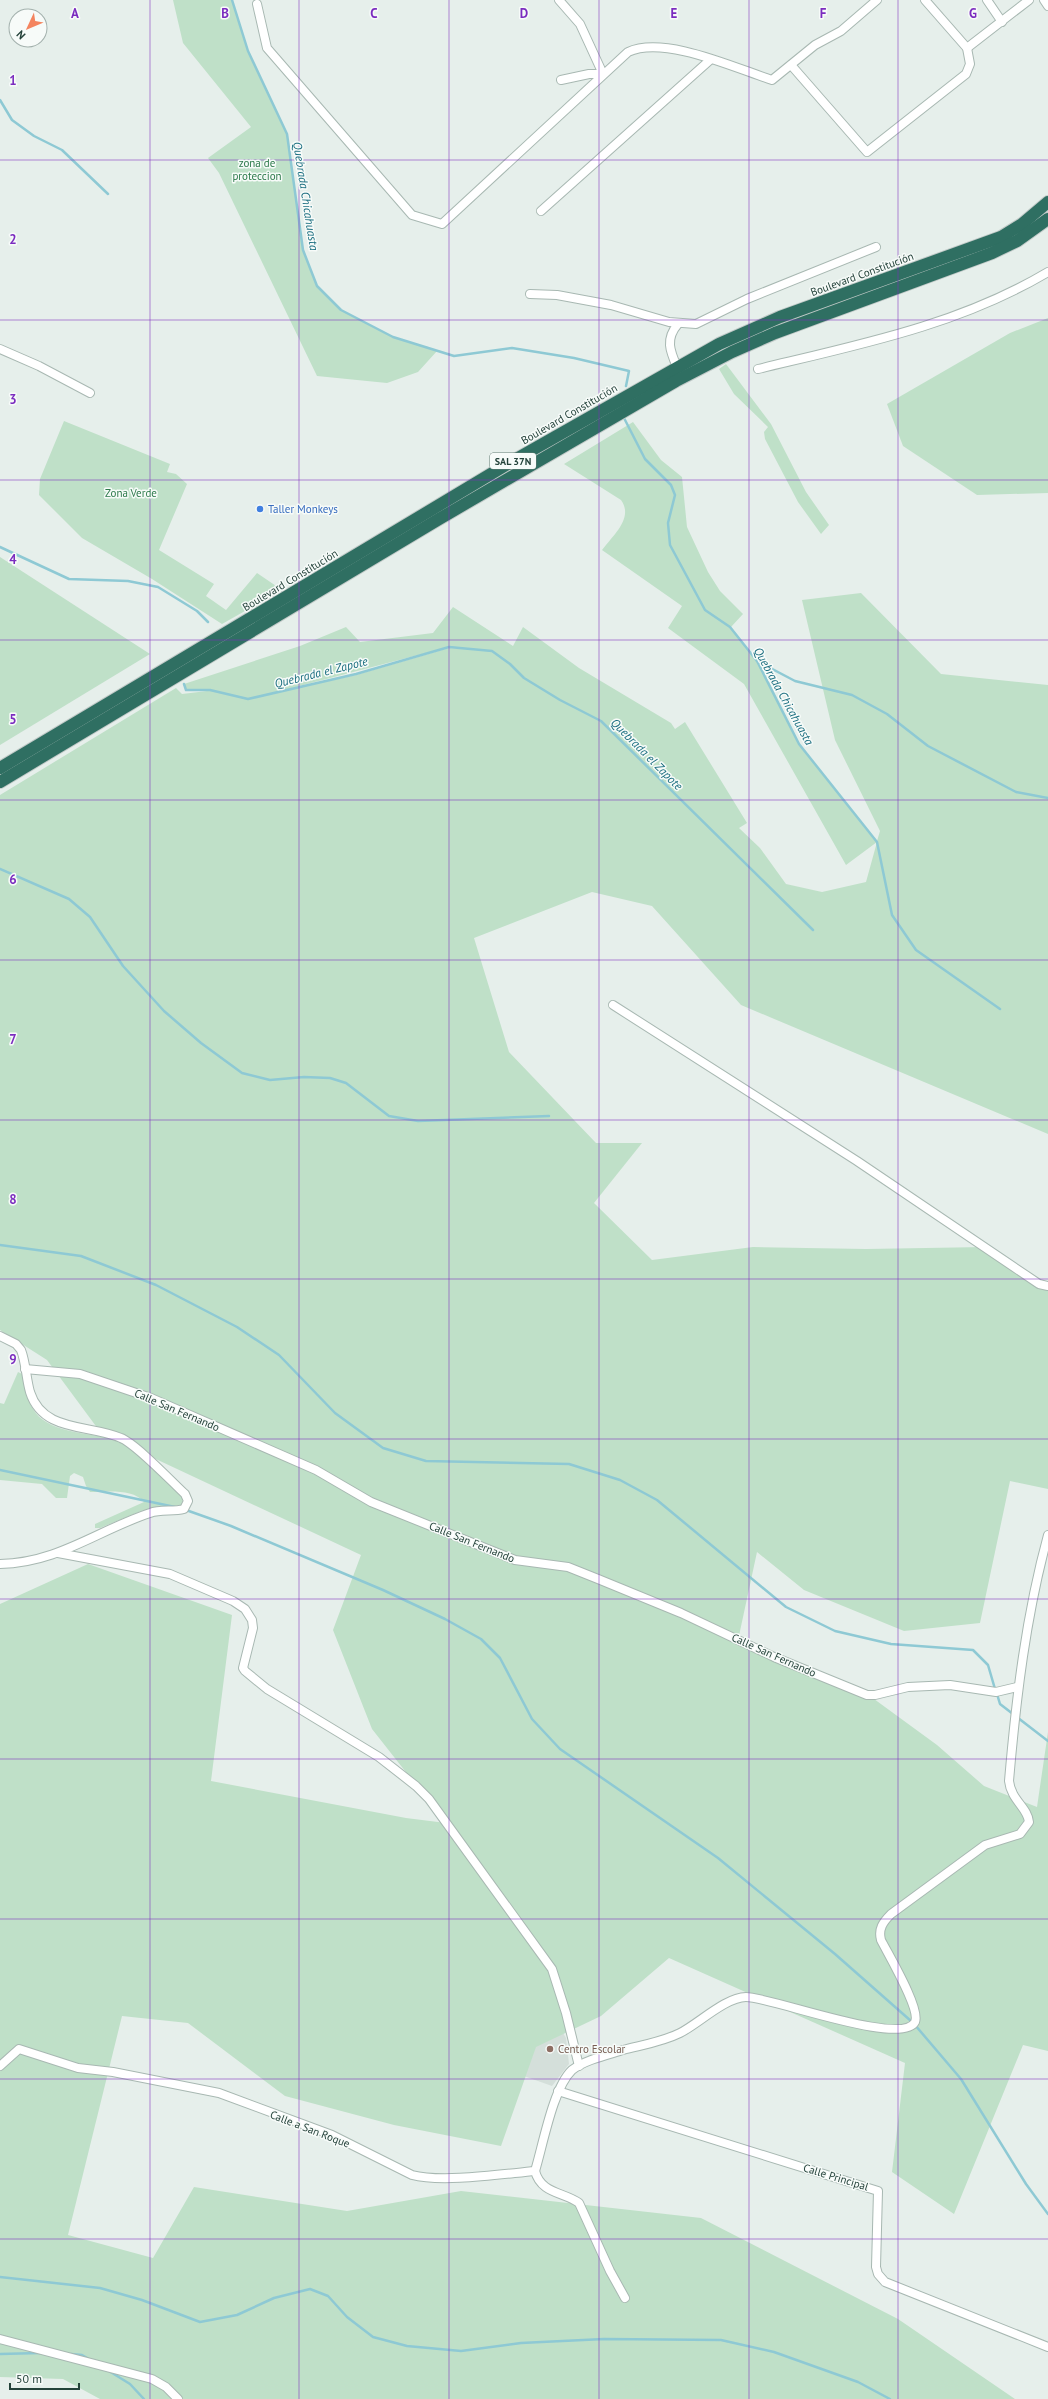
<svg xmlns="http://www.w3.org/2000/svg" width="1048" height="2399" viewBox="0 0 1048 2399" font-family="'PT Sans',sans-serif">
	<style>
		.built { fill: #d4dfda }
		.green { fill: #bfe0c8; fill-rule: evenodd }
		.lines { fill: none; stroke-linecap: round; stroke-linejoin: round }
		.stream { stroke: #8ec9d4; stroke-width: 2.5 }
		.street-casing { stroke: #a8b8b2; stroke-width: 10 }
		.highway-casing { stroke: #c2cac8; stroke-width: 14 }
		.street { stroke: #fff; stroke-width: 8 }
		.highway { stroke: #2f6f62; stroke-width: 12 }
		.grid { fill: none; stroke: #7b2cbf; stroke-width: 1; stroke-opacity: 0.55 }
		.shop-dot { fill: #3f7fe0; stroke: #f7fbf9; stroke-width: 1.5 }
		.education-dot { fill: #8d6e63; stroke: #f7fbf9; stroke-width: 1.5 }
		.labels { text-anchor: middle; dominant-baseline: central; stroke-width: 3; stroke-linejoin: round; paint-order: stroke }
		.shield { fill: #f7fbf9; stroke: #637a73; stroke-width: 1 }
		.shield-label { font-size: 10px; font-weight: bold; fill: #24423a }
		.park-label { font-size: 11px; fill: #2d7a4b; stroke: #f7fbf9 }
		.street-label { font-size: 11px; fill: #24423a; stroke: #f7fbf9 }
		.shop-label { font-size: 11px; fill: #366cbe; stroke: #f7fbf9; text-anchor: start }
		.education-label { font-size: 11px; fill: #785e54; stroke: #f7fbf9; text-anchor: start }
		.water-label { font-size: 12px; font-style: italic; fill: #1c6f80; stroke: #f7fbf9 }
		.grid-label { font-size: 13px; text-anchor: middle; font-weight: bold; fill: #7b2cbf; stroke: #f7fbf9; stroke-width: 3; stroke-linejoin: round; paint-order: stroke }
	</style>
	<rect width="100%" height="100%" fill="#e6efeb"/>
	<path class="built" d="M542 2023 562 2031 566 2038 569 2064 552 2086 521 2075Z"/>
	<g class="green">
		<path d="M173 0H232L248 51 287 134 303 250 317 286 341 310 393 337 437 351 418 372 387 383 317 376 219 173 208 158 251 127 183 43Z"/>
		<path d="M1048 318V493L977 495 903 446 887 404 1010 333Z"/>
		<path d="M726 364 771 424 806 492 829 525 821 534 798 502 765 439 764 432 768 427 734 394 719 369Z"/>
		<path d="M64 421 170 464 167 472 176 474 187 484 159 550 214 584 206 596 226 610 257 573 282 590 222 624 152 579 82 538 39 495 40 479Z"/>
		<path d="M633 422 661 460 682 477 687 527 708 572 720 591 743 614 731 627 757 661 799 744 877 841 880 831 835 740 802 600 861 593 941 674 1048 685V1134L741 1005 652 906 592 892 474 938 509 1052 596 1143H642L594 1203 652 1260 753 1247 866 1249 985 1247 1048 1286V1489L1010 1481 980 1623 904 1631 804 1590 757 1552 737 1645 859 1688 937 1745 984 1786 1037 1807 1048 1732V2051L1023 2045 954 2214 892 2172 905 2063 669 1958 601 2016 536 2047 501 2146 394 2125 285 2096 188 2023 122 2016 68 2235 153 2258 194 2187 347 2211 461 2191 701 2218 898 2319 1015 2399H100L63 2379 0 2377V1604L88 1564 232 1615 211 1781 406 1818 446 1823 372 1729 333 1630 361 1555 128 1446 180 1494 183 1498 181 1505 141 1511 100 1528H95V1524L144 1502C133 1488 106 1492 90 1492L86 1486 83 1477 74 1473 70 1476 67 1498H56L42 1484 0 1480V1403L4 1404 18 1372 22 1374C25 1385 27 1399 33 1409 46 1432 86 1433 109 1438L101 1433 47 1360 0 1330V795L176 688 182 694 207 691 186 690 184 684 300 646 346 627 360 642 433 633 453 607 513 646 523 627 579 668 671 723 675 729 685 722 747 823 739 828 760 848 786 884 822 892 866 882 877 842 846 865 744 684 668 628 682 606 602 550C613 535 634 518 621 500L564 464ZM449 647 467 649 449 648 356 675 265 695Z"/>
		<path d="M0 557 150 654 0 745Z"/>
	</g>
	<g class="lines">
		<g class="stream">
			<path d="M232 0 248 51 287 134 303 250 317 286 341 310 393 337 454 356 512 348 574 358 629 371 626 386"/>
			<path d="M0 100 12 120 34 136 62 150 108 194"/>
			<path d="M623 416 645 459 671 485 675 495 668 523 670 545 705 610 730 627 757 661 799 744 877 842 892 915 916 950 1000 1009"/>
			<path d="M0 547 69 579 128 581 158 587 197 611 208 622"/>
			<path d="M757 661 795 681 852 695 887 714 928 746 1016 792 1048 798"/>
			<path d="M184 684 186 690H210L248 699 356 674 449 647 492 651 510 664 524 678 560 700 601 721 813 930"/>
			<path d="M0 869 69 899 90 917 123 966 164 1011 201 1043 242 1073 270 1080 304 1077 330 1078 346 1083 389 1116 418 1121 549 1116"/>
			<path d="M0 1245 81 1256 156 1285 237 1327 279 1355 335 1413 383 1448 426 1461 569 1464 620 1480 657 1500 786 1607 835 1631 891 1644 973 1650 988 1665 995 1689"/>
			<path d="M0 1470 175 1507"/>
			<path d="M186 1510 231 1526 383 1590 445 1619 481 1639 500 1658 532 1719 560 1749 718 1858 835 1954 911 2021"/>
			<path d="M997 1694 1000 1704 1048 1741"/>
			<path d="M915 2025 961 2079 1026 2184 1048 2214"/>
			<path d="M0 2277 100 2288 142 2300 200 2322 237 2315 274 2298 310 2289 328 2296 347 2317 373 2337 407 2346 461 2351 521 2343 604 2339 721 2340 774 2352 858 2382 890 2399"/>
			<path d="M0 2354 40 2353"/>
			<path d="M71 2354 82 2355 89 2359"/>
			<path d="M109 2371 130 2384 144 2399"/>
		</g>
		<defs>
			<g id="street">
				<path d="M559 0 580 24 603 74H589L561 80"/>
				<path d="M987 0 1002 22"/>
				<path d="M1044 0 1048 6"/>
				<path d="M257 4 267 48 412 215 442 224 628 52C664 35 735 68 772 80L815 45 841 31 877 0"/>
				<path d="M967 48 1029 0"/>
				<path d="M791 65 867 152 966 74 970 64 967 48 925 0"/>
				<path d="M541 211 710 60"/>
				<path d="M530 294 557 295 611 305 669 322 696 324 747 299 876 247"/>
				<path d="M0 349 39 366 90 393"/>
				<path d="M677 367C670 351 665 339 678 324"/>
				<path d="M758 369C858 345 959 325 1048 272"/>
				<path d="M613 1005 857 1161 1039 1284 1048 1286"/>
				<path d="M0 1336 16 1344 21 1350C26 1363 26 1378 30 1392 43 1433 89 1424 121 1438 136 1444 171 1481 185 1494L188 1501 184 1509C173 1512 161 1509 150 1513 98 1530 58 1563 0 1564"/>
				<path d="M25 1369 80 1374 151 1398 316 1470 371 1502 515 1560 568 1567 598 1579 681 1613 774 1657 867 1695H875L908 1687 950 1685 996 1692 1017 1687"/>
				<path d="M58 1553 170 1574 233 1601 245 1609 252 1620 253 1628 243 1668 245 1671 267 1689 379 1757 416 1786 429 1799 552 1969 566 2013 579 2066"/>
				<path d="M0 2066 19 2049 78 2068 113 2072 219 2093 332 2135 412 2175C442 2183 502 2174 535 2171 543 2145 553 2088 572 2070 585 2060 607 2055 623 2050 642 2045 662 2042 680 2033 698 2024 726 1997 746 1997 771 1997 902 2047 915 2022 921 2009 888 1954 881 1940 878 1929 883 1922 891 1914L985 1845 1020 1834 1029 1822C1028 1808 1011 1800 1009 1781 1016 1699 1026 1615 1048 1535"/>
				<path d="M558 2091 878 2191 876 2267 878 2274 885 2282 1048 2347"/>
				<path d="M535 2171C541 2194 564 2192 579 2203L610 2271 625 2298"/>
				<path d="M0 2339 152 2379 166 2387 178 2399"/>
			</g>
			<g id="highway">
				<path d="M0 768 511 462 719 344 780 317 1001 237 1022 224 1048 202"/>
				<path d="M0 782 439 519 676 381 732 352 775 333 992 253 1017 241 1048 219"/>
			</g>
		</defs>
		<use href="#street" class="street-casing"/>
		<use href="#highway" class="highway-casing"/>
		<use href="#street" class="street"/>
		<use href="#highway" class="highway"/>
	</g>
	<path class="grid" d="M150 0V2399M299 0V2399M449 0V2399M599 0V2399M749 0V2399M898 0V2399M0 160H1048M0 320H1048M0 480H1048M0 640H1048M0 800H1048M0 960H1048M0 1120H1048M0 1279H1048M0 1439H1048M0 1599H1048M0 1759H1048M0 1919H1048M0 2079H1048M0 2239H1048"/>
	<circle class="shop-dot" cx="260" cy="509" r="4"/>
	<circle class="education-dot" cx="550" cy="2049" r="4"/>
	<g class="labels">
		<rect class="shield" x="490" y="453" width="46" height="16" rx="3"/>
		<g class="shield-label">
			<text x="513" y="461">SAL 37N</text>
		</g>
		<g class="park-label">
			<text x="257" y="163">zona de<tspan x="257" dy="13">proteccion</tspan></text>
			<text x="131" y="493">Zona Verde</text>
		</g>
		<g class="street-label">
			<text transform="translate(862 274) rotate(-20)">Boulevard Constitución</text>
			<text transform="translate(569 414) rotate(-30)">Boulevard Constitución</text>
			<text transform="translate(290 580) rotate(-31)">Boulevard Constitución</text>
			<text transform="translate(177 1410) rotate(23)">Calle San Fernando</text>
			<text transform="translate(472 1542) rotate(22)">Calle San Fernando</text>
			<text transform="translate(774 1655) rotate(24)">Calle San Fernando</text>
			<text transform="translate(310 2129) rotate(21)">Calle a San Roque</text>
			<text transform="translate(836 2177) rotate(17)">Calle Principal</text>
		</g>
		<g class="shop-label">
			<text x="268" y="509">Taller Monkeys</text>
		</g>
		<g class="education-label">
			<text x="558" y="2049">Centro Escolar</text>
		</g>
		<g class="water-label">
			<text transform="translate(306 196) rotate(81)">Quebrada Chicahuasta</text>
			<text transform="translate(321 672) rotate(-14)">Quebrada el Zapote</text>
			<text transform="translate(784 696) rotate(61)">Quebrada Chicahuasta</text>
			<text transform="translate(647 754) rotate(45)">Quebrada el Zapote</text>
		</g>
	</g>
	<g class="grid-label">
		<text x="75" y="18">A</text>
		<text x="225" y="18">B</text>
		<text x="374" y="18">C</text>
		<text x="524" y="18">D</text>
		<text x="674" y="18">E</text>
		<text x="823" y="18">F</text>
		<text x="973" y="18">G</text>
		<text x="13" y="85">1</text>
		<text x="13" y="244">2</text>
		<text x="13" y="404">3</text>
		<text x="13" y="564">4</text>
		<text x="13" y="724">5</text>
		<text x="13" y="884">6</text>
		<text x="13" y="1044">7</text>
		<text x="13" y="1204">8</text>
		<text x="13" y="1364">9</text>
	</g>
	<g transform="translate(28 28) rotate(226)"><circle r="19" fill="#f7fbf9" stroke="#a3b1ad"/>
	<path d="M0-3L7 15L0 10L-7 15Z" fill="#f4845f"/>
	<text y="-6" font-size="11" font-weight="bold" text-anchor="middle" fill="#24423a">N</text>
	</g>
	<path d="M10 2383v6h69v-6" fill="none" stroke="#24423a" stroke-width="2"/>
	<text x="16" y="2383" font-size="12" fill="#24423a" stroke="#f7fbf9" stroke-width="3" paint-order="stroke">50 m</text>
</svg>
